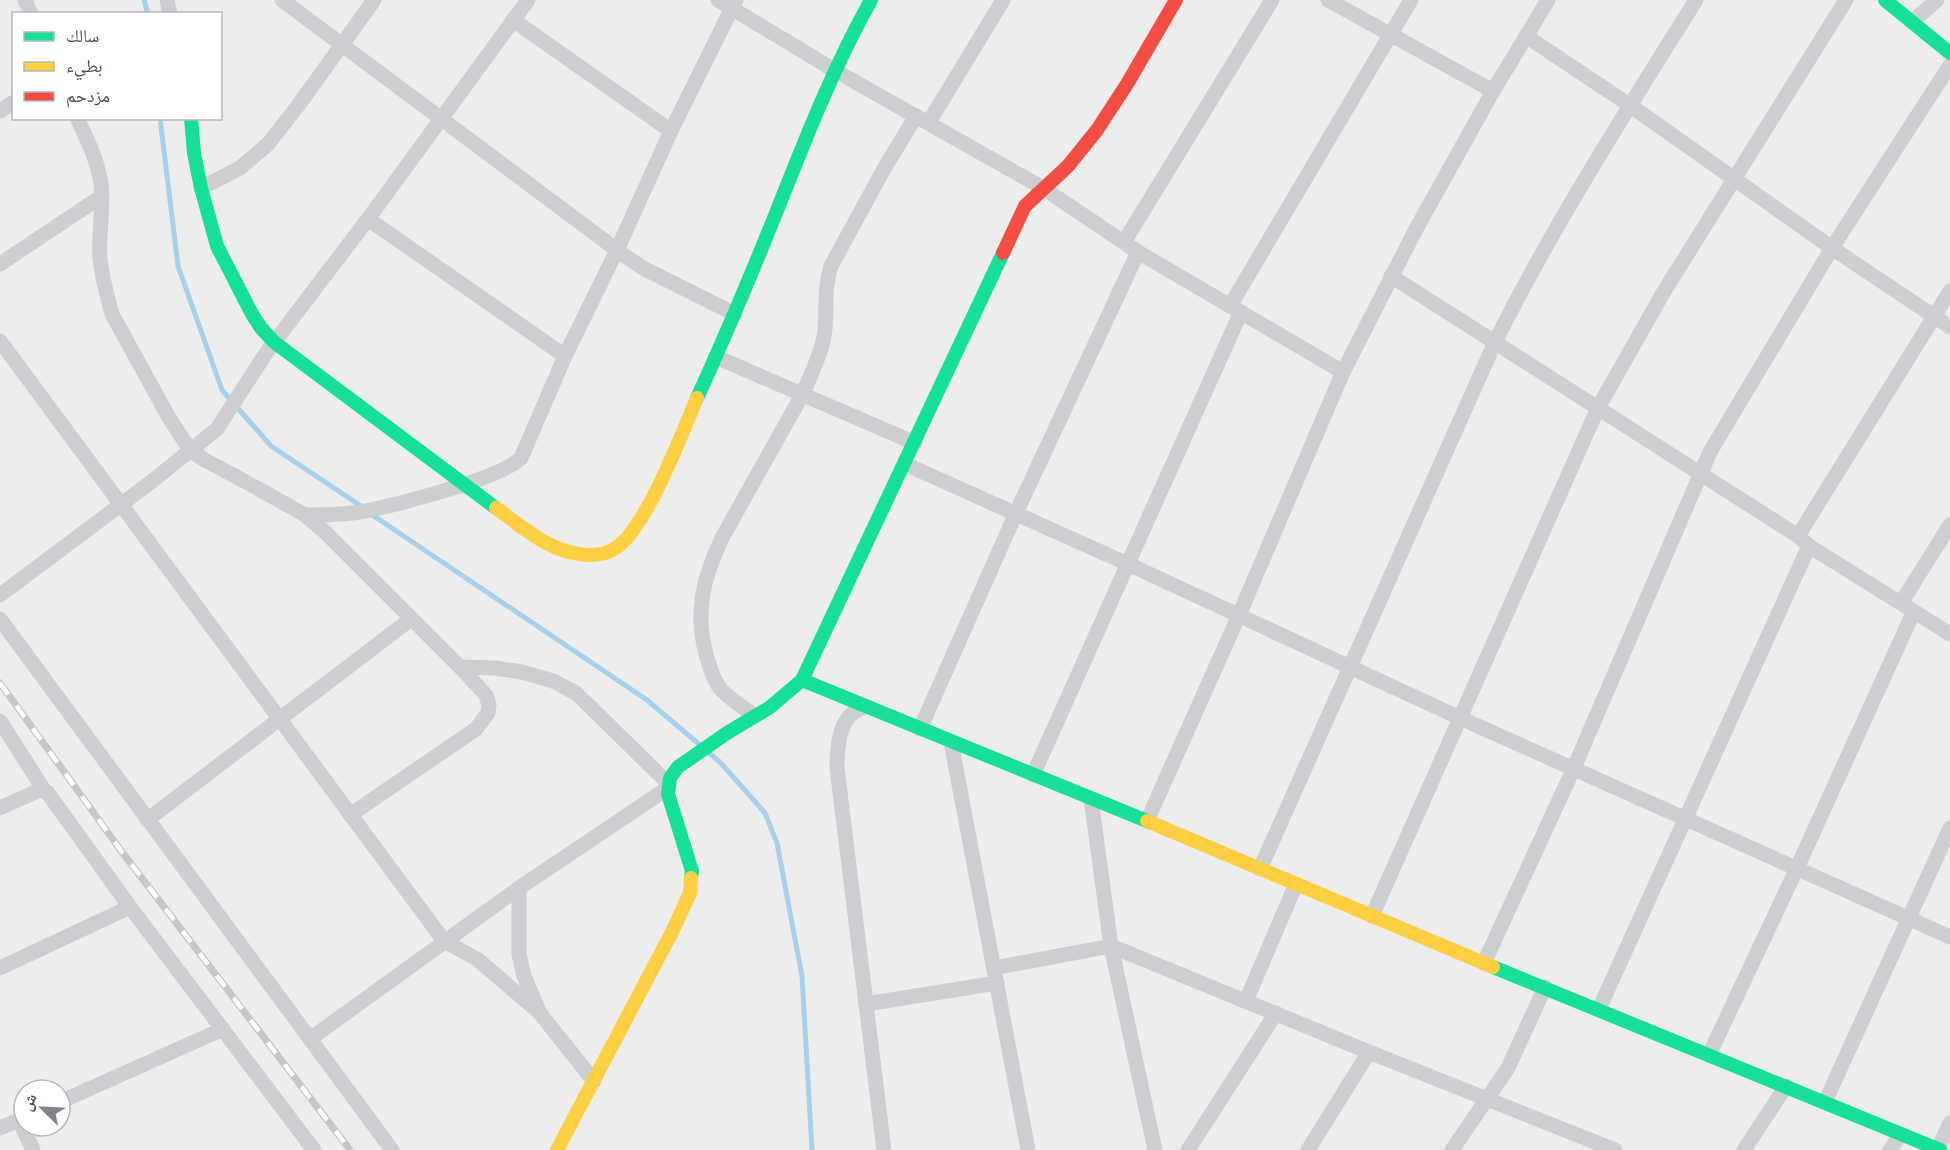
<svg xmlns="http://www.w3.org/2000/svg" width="1950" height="1150" viewBox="0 0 1950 1150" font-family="Roboto,'Noto Naskh Arabic',sans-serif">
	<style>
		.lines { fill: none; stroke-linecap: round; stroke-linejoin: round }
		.stream { stroke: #a6d0ec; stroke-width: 5 }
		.street { stroke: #ccced1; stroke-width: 15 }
		.fast { stroke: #16e098; stroke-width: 14 }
		.slow { stroke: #ffcf43; stroke-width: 14 }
		.jam { stroke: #f24e42; stroke-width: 14 }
		.rail-casing { stroke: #c5c6c8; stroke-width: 7 }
		.rail { stroke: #fff; stroke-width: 4.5; stroke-dasharray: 14; stroke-linecap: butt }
	</style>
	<rect width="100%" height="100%" fill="#eeeded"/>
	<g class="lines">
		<g class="stream">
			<path d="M144 0 148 14"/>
			<path d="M160 118 178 266 222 390 271 446 364 508"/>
			<path d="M371 514 647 700 700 745"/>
			<path d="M709 753 721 763 765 813 777 843 802 976 812 1150"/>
		</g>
		<g class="street">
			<path d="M25 0 31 14"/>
			<path d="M167 0 170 14"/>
			<path d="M282 0 625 256 643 268 735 314"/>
			<path d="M718 0 834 70 1043 188 1138 252 1343 372"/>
			<path d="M1328 0 1493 91"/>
			<path d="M513 20 671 131"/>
			<path d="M1912 22 1937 0"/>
			<path d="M1526 36 1631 106 1832 248 1950 327"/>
			<path d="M0 111 14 102"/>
			<path d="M77 118C87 139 98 161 101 184 104 209 98 234 100 259 102 278 107 296 112 314L168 416 190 450 203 459 257 488 305 515 325 532 460 667 486 695 489 705 488 713 476 729 350 815"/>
			<path d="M929 122 1003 0"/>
			<path d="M201 188 240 168 268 144 300 103 374 0"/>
			<path d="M368 219 565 356"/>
			<path d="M1124 242 1272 0"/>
			<path d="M0 264 102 196"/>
			<path d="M1391 276 1798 536 1809 546 1950 634"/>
			<path d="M1230 306 1411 0"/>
			<path d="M0 341 444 941 477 959 539 1012 594 1081"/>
			<path d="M716 357 915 443"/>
			<path d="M905 464 1128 564 1460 718 1950 937"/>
			<path d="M305 515C323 515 341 515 360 512 392 506 500 479 521 458L565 356 617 250 671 131 736 0"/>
			<path d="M1798 536 1950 291"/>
			<path d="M0 595 151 482 217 429 266 353 368 219 528 0"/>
			<path d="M1901 603 1950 525"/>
			<path d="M0 619 392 1150"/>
			<path d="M460 667 495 668 522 672 553 681 576 693 668 783"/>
			<path d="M866 707C839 712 837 746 837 768L884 1150"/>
			<path d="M755 716C743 707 729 699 719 687 713 678 710 668 707 658 694 613 703 578 722 538L802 395C810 377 820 357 824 337 828 314 823 290 831 266L885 167 916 116"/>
			<path d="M0 721 44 790"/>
			<path d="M920 729 1016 513 1138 252"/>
			<path d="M951 742 1028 1150"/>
			<path d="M1033 775 1241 312"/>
			<path d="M1091 799 1111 946 1155 1150"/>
			<path d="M0 808 40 790 47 792 130 907 314 1150"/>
			<path d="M147 820 411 619"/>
			<path d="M1147 821 1239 615 1343 372 1416 229 1493 91 1548 0"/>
			<path d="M1260 869 1495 342C1554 224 1626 112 1696 0"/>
			<path d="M519 888V954L524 976 538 1009"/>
			<path d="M1372 916 1598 408 1663 293 1846 0"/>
			<path d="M1484 963 1573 770 1710 452 1832 248 1950 65"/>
			<path d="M0 968 130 907"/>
			<path d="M994 968 1111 946 1369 1052 1615 1150"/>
			<path d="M1246 1001 1296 884"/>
			<path d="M866 1004 997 983"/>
			<path d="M1599 1009 1809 546"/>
			<path d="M310 1039 519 888 668 788"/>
			<path d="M1709 1055 1797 868 1914 611"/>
			<path d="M60 1102 223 1029"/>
			<path d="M1825 1102 1950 828"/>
			<path d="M19 1120 33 1150"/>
			<path d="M0 1128 24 1118"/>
			<path d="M1938 1149 1950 1123"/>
			<path d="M1188 1150 1276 1013"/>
			<path d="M1308 1150 1369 1052"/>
			<path d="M1452 1150 1508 1068 1545 987"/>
			<path d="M1744 1150 1786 1086"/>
			<path d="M1890 1150 1901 1134"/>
		</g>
		<g class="fast">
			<path d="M1885 0 1950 53"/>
			<path d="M191 118 194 153 201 188 217 246 252 314 261 328 274 342 496 508"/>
			<path d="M697 398C725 337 751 275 776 213 805 140 833 68 871 0"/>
			<path d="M802 680 1147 821"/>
			<path d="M691 878 692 871 668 794 670 778 678 767 727 733 769 708 802 680 1003 253"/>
			<path d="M1493 967 1940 1150"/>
		</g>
		<g class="slow">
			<path d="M496 508C521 526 547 550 579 554 590 556 604 555 614 549 645 532 682 433 697 398"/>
			<path d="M1147 821 1493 967"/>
			<path d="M557 1150 673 930 690 893 691 878"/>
		</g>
		<path class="jam" d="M1003 253 1025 206 1068 166 1097 130 1127 84 1176 0"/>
		<defs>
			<path id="rail" d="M0 683 122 852 350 1150"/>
		</defs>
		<use href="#rail" class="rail-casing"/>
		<use href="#rail" class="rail"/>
	</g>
	<rect x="12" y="12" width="210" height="108" fill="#ffffff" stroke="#b5b7bd" stroke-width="1.5"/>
	<rect x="24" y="32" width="30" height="9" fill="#16e098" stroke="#b5b7bd" stroke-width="1.5"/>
	<text x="66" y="42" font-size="18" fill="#454c5a">سالك</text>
	<rect x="24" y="62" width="30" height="9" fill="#ffcf43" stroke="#b5b7bd" stroke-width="1.5"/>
	<text x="66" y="72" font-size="18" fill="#454c5a">بطيء</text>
	<rect x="24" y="92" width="30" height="9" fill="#f24e42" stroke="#b5b7bd" stroke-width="1.5"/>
	<text x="66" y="102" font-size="18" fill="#454c5a">مزدحم</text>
	<g transform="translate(42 1108) rotate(294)"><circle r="28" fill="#ffffff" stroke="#b5b7bd" stroke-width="1.5"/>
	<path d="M0-4.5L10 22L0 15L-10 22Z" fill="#80848d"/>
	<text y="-9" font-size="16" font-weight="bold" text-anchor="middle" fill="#454c5a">ش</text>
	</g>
</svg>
